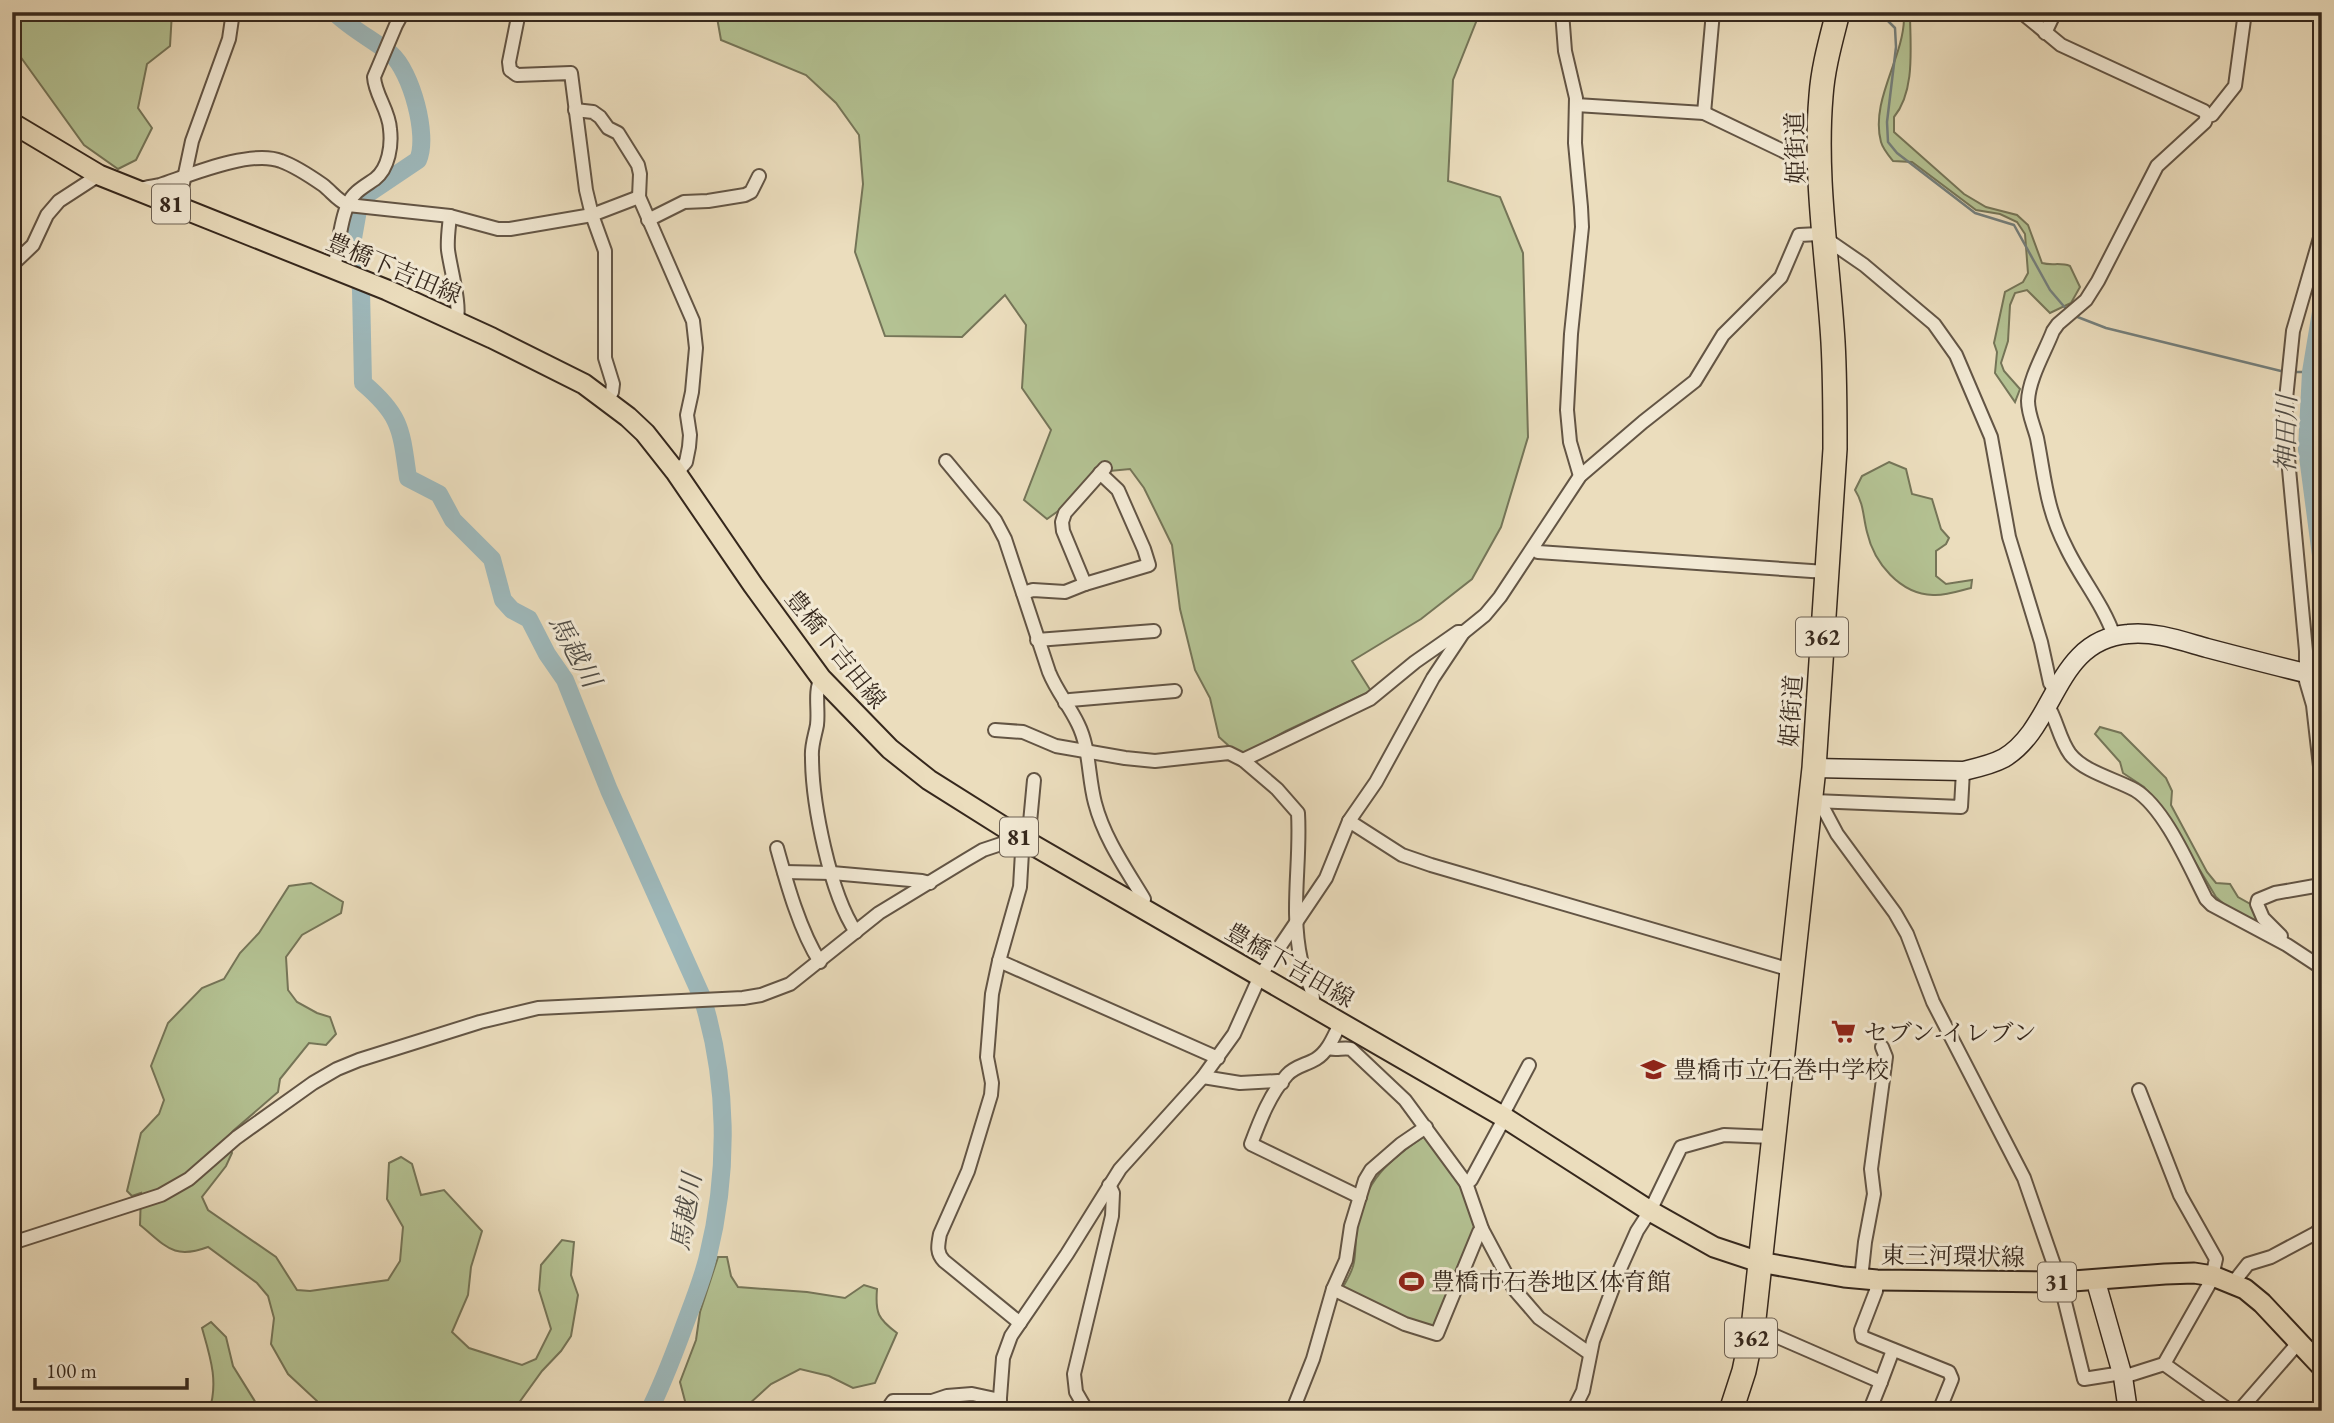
<svg xmlns="http://www.w3.org/2000/svg" width="2334" height="1423" viewBox="0 0 2334 1423" font-family="'EB Garamond','Noto Serif JP',serif">
	<style>
		.green { fill: #b4c293; stroke: #757558; stroke-width: 2 }
		.lines { fill: none; stroke-linecap: round; stroke-linejoin: round }
		.stream { stroke: #747f7c; stroke-width: 2.5 }
		.river { stroke: #9eb9bc; stroke-width: 18 }
		.street-casing { stroke: #635545; stroke-width: 16 }
		.secondary-casing { stroke: #36281d; stroke-width: 21 }
		.primary-casing { stroke: #36281d; stroke-width: 23 }
		.highway-casing { stroke: #36281d; stroke-width: 26 }
		.street { stroke: #f2e9d4; stroke-width: 12 }
		.secondary { stroke: #f2e9d4; stroke-width: 18 }
		.primary { stroke: #ebddbd; stroke-width: 19 }
		.highway { stroke: #ebddbd; stroke-width: 23 }
		.labels { text-anchor: middle; dominant-baseline: central; stroke-width: 6; stroke-linejoin: round; paint-order: stroke }
		.shield { fill: #f2e9d4; stroke: #6e6254; stroke-width: 2 }
		.shield-label { font-size: 23px; font-weight: bold; fill: #36281d }
		.street-label { font-size: 24px; fill: #36281d; stroke: #f2e9d4 }
		.poi-label { font-size: 24px; fill: #36281d; stroke: #f2e9d4; text-anchor: start }
		.water-label { font-size: 26px; font-style: italic; fill: #504c45; stroke: #f2e9d4 }
	</style>
	<rect width="100%" height="100%" fill="#ebddbd"/>
	<filter id="stains"><feTurbulence type="fractalNoise" baseFrequency=".00286" numOctaves="4"/><feColorMatrix values="0 0 0 0 .2 0 0 0 0 .09 0 0 0 0 .02 0 0 0 .5 -.17"/></filter>
	<radialGradient id="worn" r=".72"><stop offset=".6" stop-color="#630" stop-opacity="0"/><stop offset="1" stop-color="#630" stop-opacity=".3"/></radialGradient>
	<g class="green">
		<path d="M12 12H172L170 46 147 64 138 108 152 128 136 160 118 169 84 145 12 45Z"/>
		<path d="M716 12H1480L1453 80 1448 181 1500 197 1523 253 1528 437 1501 527 1472 579 1421 619 1352 661 1371 691 1286 731 1240 756 1219 737 1210 698 1195 670 1180 609 1172 545 1144 488 1130 469 1099 472 1082 494 1047 519 1024 500 1051 430 1022 388 1026 325 1005 295 962 337 885 336 855 252 863 184 859 135 836 103 806 75 721 40Z"/>
		<path d="M1898 12H1910C1910 45 1916 90 1894 117V132L1964 194 1986 207 2017 215 2028 225 2042 263C2052 266 2060 262 2070 266L2080 287 2071 303 2050 313 2027 290 2015 293 2010 305 2008 341 2001 363 2004 371 2020 389 2015 402 1995 373 1997 352 1994 343 2005 292 2023 282 2028 273 2025 234 2017 222 2000 214 1976 210 1912 162 1893 161C1889 156 1883 149 1881 142 1870 101 1903 59 1904 19Z"/>
		<path d="M1889 462 1906 469 1912 494 1932 499 1941 529 1949 538 1946 544 1936 551V576L1946 584 1972 580 1971 588C1959 591 1945 596 1933 595 1900 594 1874 563 1867 532 1863 517 1864 504 1855 490L1862 476Z"/>
		<path d="M2100 727 2121 733 2166 778 2172 791 2171 805 2207 872 2216 883 2230 884 2238 897 2252 905 2261 925 2226 906 2216 897 2164 810 2144 787 2123 773 2120 762 2095 734Z"/>
		<path d="M311 883 343 902 341 913 302 935 286 957 288 990 297 1002 317 1013 330 1017 336 1034 326 1045 309 1043 280 1079 278 1092 233 1131 227 1139 232 1153 226 1166 202 1197 208 1210 276 1257 297 1290 310 1291 388 1280 400 1261 403 1227 387 1199 389 1163 401 1157 412 1164 421 1195 444 1190 482 1231 471 1267 468 1295 452 1332 469 1348 522 1365 536 1359 551 1329 539 1290 541 1265 562 1240 574 1242 571 1275 578 1295 571 1336 561 1351 542 1371 513 1411H320L317 1401 288 1374 271 1344 274 1318 268 1296 257 1283 208 1247C173 1260 166 1246 140 1225L141 1193 132 1196 127 1191 141 1133 159 1114 164 1100 151 1066 168 1023 202 988 224 979 240 953 259 933 289 886Z"/>
		<path d="M1429 1133 1465 1186 1478 1227 1435 1330 1406 1320 1343 1287C1347 1279 1353 1271 1354 1262 1356 1252 1355 1240 1357 1229 1363 1180 1390 1159 1429 1133Z"/>
		<path d="M718 1257H727L731 1276 738 1287 807 1292 845 1298 864 1285 877 1289C875 1313 878 1319 897 1333L875 1383 853 1388 829 1376 800 1369 771 1384 749 1404 746 1411H682L685 1401 680 1382 696 1340 700 1312Z"/>
		<path d="M211 1322 226 1337 233 1366 256 1403 264 1411H209C219 1382 210 1356 202 1328Z"/>
	</g>
	<g class="lines">
		<g class="stream">
			<path d="M1866 12 1885 18 1895 28 1896 47 1887 122 1888 142 1897 153 1975 213 2014 225 2050 290 2067 310"/>
			<path d="M2075 316 2106 328 2285 372"/>
			<path d="M2291 372H2311"/>
		</g>
		<g class="river">
			<path d="M334 12C351 29 372 39 391 54 411 71 429 136 418 160L360 199 352 244 357 260 361 290 363 383C402 416 401 430 408 478L439 494 453 520 492 559 503 600 512 610 529 619 547 654 565 680 609 790 702 997C728 1080 729 1171 708 1256 702 1282 691 1307 682 1332 672 1359 662 1385 649 1411"/>
			<path d="M2322 306 2311 372 2307 449 2322 563"/>
		</g>
		<defs>
			<g id="street">
				<path d="M519 12 509 62 510 70 517 75 571 73 586 190 592 215 605 251V358L613 384 612 392 607 400"/>
				<path d="M1562 12 1565 51 1576 98 1575 143 1581 207 1582 227 1571 334 1567 410 1570 442 1580 476"/>
				<path d="M2021 12 2061 45 2204 111 2207 116"/>
				<path d="M2045 33 2055 12"/>
				<path d="M1576 105 1704 113 1804 161 1819 164"/>
				<path d="M575 110 593 112 600 117 608 128 618 133 638 165 640 174 639 197 693 321 696 348 692 392 687 415 690 435 689 447 686 462 680 469 675 471"/>
				<path d="M1704 113 1713 12"/>
				<path d="M140 190C146 186 153 187 160 185 190 175 251 149 281 161 295 166 310 176 323 185 332 192 337 200 348 205L450 216 498 229H510L592 215 639 197"/>
				<path d="M178 207 192 141 229 39 233 12"/>
				<path d="M450 216C449 227 447 239 448 250 450 267 462 308 456 322"/>
				<path d="M648 220 684 202 708 201 745 195 751 192 759 176"/>
				<path d="M2322 231 2293 331 2286 399V437L2306 651V681L2313 705 2322 784"/>
				<path d="M12 265 33 245 47 215 59 201 99 175"/>
				<path d="M334 268C339 248 339 224 348 204 353 192 365 186 375 179 389 168 392 145 390 129 389 110 375 95 374 77L396 25 403 12"/>
				<path d="M946 461 995 520 1005 539 1049 672C1057 692 1069 705 1078 724 1090 748 1088 777 1095 803 1104 838 1126 869 1144 899L1141 908"/>
				<path d="M1534 548 1538 552 1826 572"/>
				<path d="M1085 584 1063 531 1062 522 1065 513 1105 468"/>
				<path d="M1023 593 1033 590 1065 592 1085 584 1149 565 1144 549 1118 490 1100 473"/>
				<path d="M2114 636C2103 604 2080 577 2066 547 2046 508 2045 479 2037 438 2034 426 2028 414 2028 401 2029 378 2045 352 2053 331L2058 324 2086 300 2098 281 2157 166 2205 122 2207 116 2212 115 2235 86 2245 12"/>
				<path d="M1037 640 1154 631"/>
				<path d="M821 678C814 692 819 710 817 725 815 736 811 746 812 757 812 803 830 894 856 932"/>
				<path d="M1065 703 1070 700 1175 691"/>
				<path d="M2047 704C2057 720 2059 739 2070 754 2084 772 2115 779 2135 790 2165 808 2190 868 2206 899L2212 905 2287 945 2322 968"/>
				<path d="M995 730 1023 732 1056 746 1125 758 1155 761 1229 753 1243 760 1277 789 1298 813C1301 863 1290 910 1301 960 1304 976 1315 990 1313 1006"/>
				<path d="M1243 760 1370 699 1415 662 1458 632H1464L1485 615 1500 597 1580 476 1643 422 1695 381 1723 335 1781 277 1799 235 1819 234 1864 265 1934 324 1956 355 1991 437 2009 537 2041 642 2050 683 2055 690"/>
				<path d="M1814 801 1961 807 1963 771"/>
				<path d="M1820 802 1837 834 1895 913 1907 934 1933 1002 2024 1178 2060 1282 2084 1379 2122 1373"/>
				<path d="M1349 821 1402 855 1431 865 1791 970"/>
				<path d="M777 848C787 884 800 931 820 962"/>
				<path d="M784 872 832 873 922 881 930 883"/>
				<path d="M2281 936 2263 918 2257 904 2258 900 2275 893 2315 886 2322 882"/>
				<path d="M999 961 1218 1058"/>
				<path d="M1341 1022C1334 1035 1329 1051 1316 1059 1306 1065 1295 1066 1287 1075 1270 1094 1260 1120 1251 1144L1360 1197"/>
				<path d="M1328 1048C1336 1051 1343 1047 1351 1049L1405 1100 1466 1183 1482 1229 1514 1289 1539 1318 1589 1353"/>
				<path d="M1203 1077 1240 1083 1278 1081 1282 1083"/>
				<path d="M1502 1116 1529 1065"/>
				<path d="M1466 1183 1471 1180 1505 1117"/>
				<path d="M12 1243 161 1195 189 1179 236 1138 313 1083 337 1069 359 1060 480 1022 538 1008 743 998 761 995 790 984 879 913 966 860 983 850 1013 840 1017 835"/>
				<path d="M1861 1279 1865 1242 1874 1194 1871 1169 1886 1057 1882 1047"/>
				<path d="M1877 1280 1876 1291 1861 1330 1862 1337 1949 1372 1952 1379 1939 1411"/>
				<path d="M2233 1283 2248 1264 2271 1257 2316 1233 2322 1227"/>
				<path d="M1333 1289 1405 1324 1437 1334 1479 1232 1482 1229"/>
				<path d="M1020 1323 944 1261C936 1253 938 1245 940 1234L968 1171 991 1095 992 1083 987 1057 992 994 999 961 1020 887 1022 852 1029 833 1034 780"/>
				<path d="M1753 1328 1764 1331 1881 1382 1893 1350"/>
				<path d="M2164 1364 2230 1411"/>
				<path d="M2123 1377 2164 1364 2211 1281 2216 1259 2180 1195 2139 1090"/>
				<path d="M886 1411 893 1401H932L947 1396 972 1394 1000 1400"/>
				<path d="M999 1411 1003 1358 1011 1336 1067 1254 1120 1169 1203 1077 1234 1034 1260 976 1326 878 1349 821 1376 782 1433 678 1463 633"/>
				<path d="M1087 1411 1076 1392 1074 1374 1112 1216 1113 1193 1109 1185"/>
				<path d="M1275 1411H1277"/>
				<path d="M1289 1411 1294 1407 1313 1359 1333 1289 1346 1260 1351 1226 1365 1180 1371 1170 1401 1144 1426 1127"/>
				<path d="M1573 1411 1583 1391 1593 1341 1620 1269 1637 1231 1650 1211 1681 1147 1724 1135 1772 1137"/>
				<path d="M1873 1411 1871 1407 1881 1382"/>
				<path d="M2239 1411 2299 1342"/>
			</g>
			<g id="secondary">
				<path d="M1814 768 1963 771C1976 768 1991 765 2004 758 2057 726 2054 640 2128 634 2155 631 2182 641 2207 648 2245 658 2283 668 2322 677"/>
				<path d="M2097 1279 2098 1289 2123 1377 2128 1411"/>
			</g>
			<path id="primary" d="M12 123 99 175 387 290 492 338 584 384 628 417 645 433 675 471 753 585 821 678 890 749 929 780 1026 841 1502 1116 1650 1211 1714 1247 1759 1262 1844 1277 1877 1280 2060 1282 2165 1274 2194 1273 2213 1276 2245 1289 2262 1303 2322 1367"/>
			<path id="highway" d="M1731 1411 1744 1371 1753 1328 1814 768 1835 449C1835 413 1835 377 1833 342 1828 260 1814 178 1821 96 1823 67 1831 40 1838 12"/>
		</defs>
		<use href="#street" class="street-casing"/>
		<use href="#secondary" class="secondary-casing"/>
		<use href="#primary" class="primary-casing"/>
		<use href="#highway" class="highway-casing"/>
		<use href="#street" class="street"/>
		<use href="#secondary" class="secondary"/>
		<use href="#primary" class="primary"/>
		<use href="#highway" class="highway"/>
	</g>
	<defs>
		<symbol id="supermarket-bare" viewBox="-9 -9 18 18"><path d="M-6-5.5h2.5l.6 2H6L4.5 2H-2.5L-4.4-4H-6ZM-1.5 3.2a1.3 1.3 0 1 0 .1 0ZM3 3.2a1.3 1.3 0 1 0 .1 0Z" fill="#8f2418" stroke="#f2e9d4" stroke-width="2.5" paint-order="stroke"/></symbol>
		<symbol id="school-bare" viewBox="-9 -9 18 18"><path d="M0-5L7-2L0 1L-7-2ZM-4 1L0 2.5L4 1V4Q0 6-4 4Z" fill="#8f2418" stroke="#f2e9d4" stroke-width="2.5" paint-order="stroke"/></symbol>
		<symbol id="stadium-bare" viewBox="-9 -9 18 18"><path d="M0-5a6.5 5 0 1 0 0 10a6.5 5 0 1 0 0-10ZM-3.5-1.8h7v3.6h-7Z" fill="#8f2418" stroke="#f2e9d4" stroke-width="2.5" paint-order="stroke"/></symbol>
	</defs>
	<g fill-rule="evenodd">
		<use href="#supermarket-bare" x="1826" y="1014" width="35" height="35"/>
		<use href="#school-bare" x="1636" y="1052" width="35" height="35"/>
		<use href="#stadium-bare" x="1394" y="1264" width="35" height="35"/>
	</g>
	<g class="labels">
		<g class="shield">
			<rect x="152" y="184.5" width="38" height="39" rx="5"/>
			<rect x="1796" y="617.5" width="52" height="39" rx="5"/>
			<rect x="1000" y="817.5" width="38" height="39" rx="5"/>
			<rect x="2038" y="1262.5" width="38" height="39" rx="5"/>
			<rect x="1725" y="1318.5" width="52" height="39" rx="5"/>
		</g>
		<g class="shield-label">
			<text x="171" y="204">81</text>
			<text x="1822" y="637">362</text>
			<text x="1019" y="837">81</text>
			<text x="2057" y="1282">31</text>
			<text x="1751" y="1338">362</text>
		</g>
		<g class="street-label">
			<text transform="translate(1795 148) rotate(-91)">姫街道</text>
			<text transform="translate(394 268) rotate(23)">豊橋下吉田線</text>
			<text transform="translate(836 649) rotate(51)">豊橋下吉田線</text>
			<text transform="translate(1791 711) rotate(-86)">姫街道</text>
			<text transform="translate(1290 965) rotate(30)">豊橋下吉田線</text>
			<text transform="translate(1953 1256) rotate(1)">東三河環状線</text>
		</g>
		<g class="poi-label">
			<text x="1864" y="1032">セブン-イレブン</text>
			<text x="1673" y="1069">豊橋市立石巻中学校</text>
			<text x="1431" y="1281">豊橋市石巻地区体育館</text>
		</g>
		<g class="water-label">
			<text transform="translate(2286 434) rotate(-89)">神田川</text>
			<text transform="translate(575 651) rotate(61)">馬越川</text>
			<text transform="translate(686 1212) rotate(-81)">馬越川</text>
		</g>
	</g>
	<rect width="2334" height="1423" fill="none" stroke="#ebddbd" stroke-width="42"/>
	<rect x="14" y="14" width="2306" height="1395" fill="none" stroke="#36281d" stroke-width="3.5"/>
	<rect x="21" y="21" width="2292" height="1381" fill="none" stroke="#36281d" stroke-width="2"/>
	<path d="M35 1378v10h152v-10" fill="none" stroke="#36281d" stroke-width="3.5"/>
	<text x="46" y="1378" font-size="21" fill="#36281d" stroke="#f2e9d4" stroke-width="5" paint-order="stroke">100 m</text>
	<rect width="100%" height="100%" filter="url(#stains)"/>
	<rect width="100%" height="100%" fill="url(#worn)"/>
</svg>
